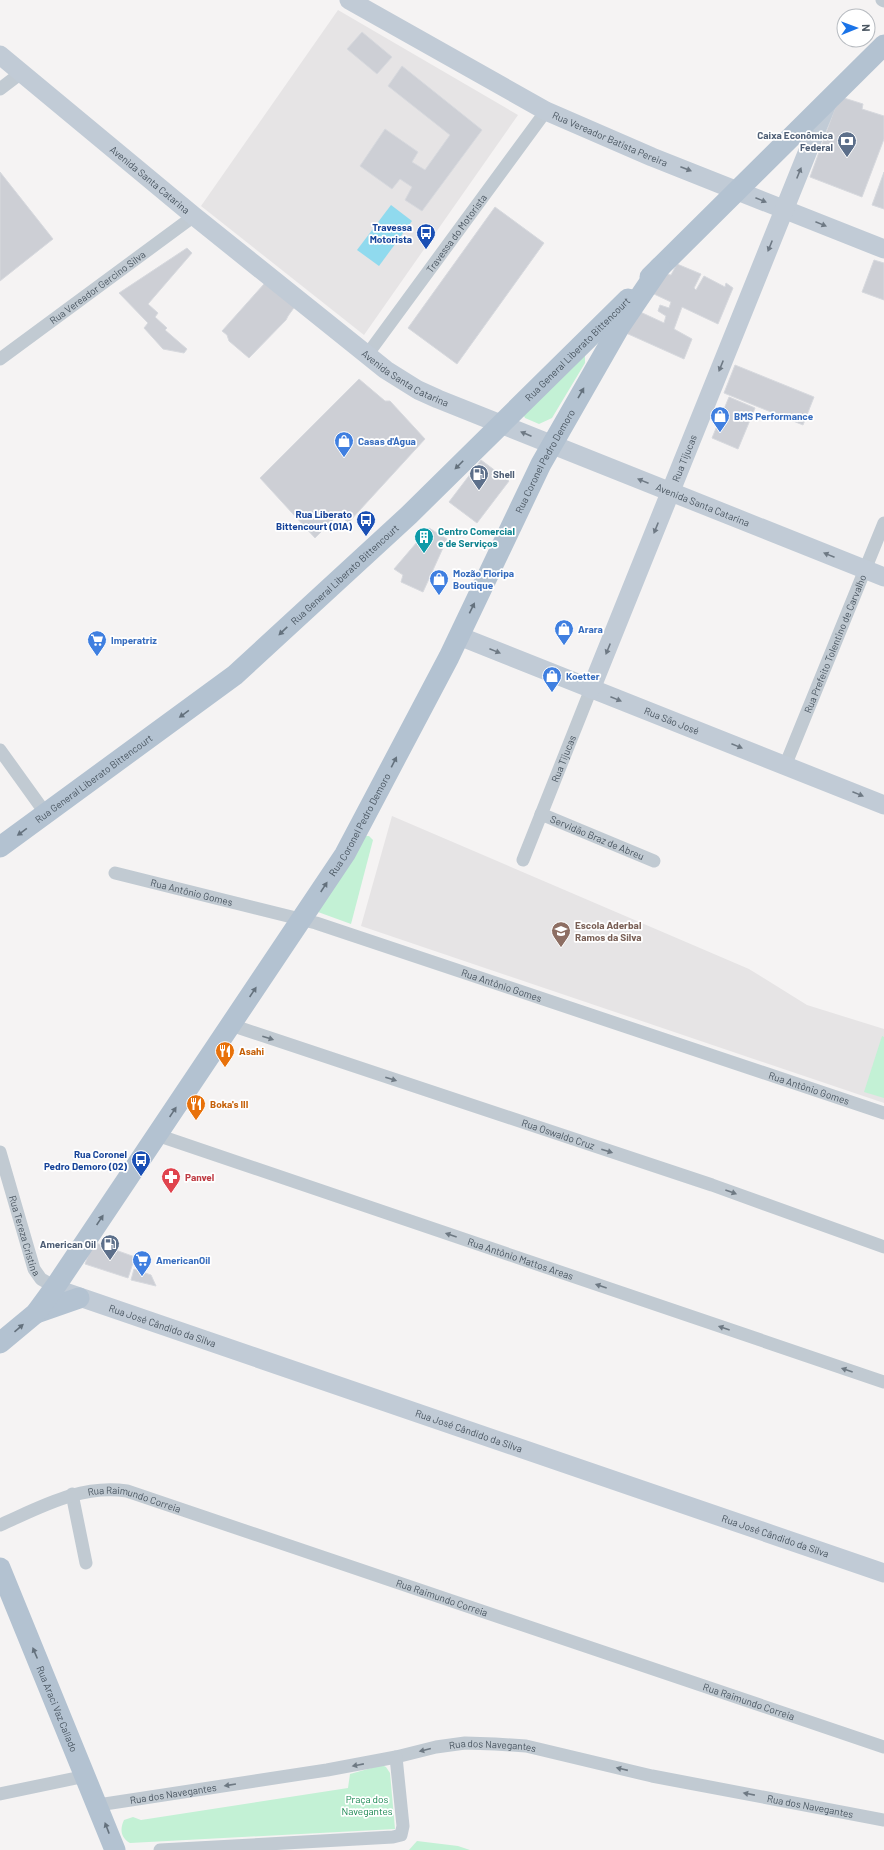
<svg xmlns="http://www.w3.org/2000/svg" width="884" height="1850" viewBox="0 0 884 1850" font-family="Barlow,sans-serif">
	<style>
		.education { fill: #e6e4e5 }
		.green { fill: #c3f1d5 }
		.water { fill: #90daee }
		.building { fill: #cdcfd5; stroke: #d7d9de }
		.lines { fill: none; stroke-linecap: round; stroke-linejoin: round }
		.street { stroke: #c1cad2; stroke-width: 13 }
		.secondary { stroke: #c1cbd6; stroke-width: 19 }
		.primary { stroke: #b3c2d1; stroke-width: 21 }
		.oneway { fill: #6e7984 }
		.oneway2 { fill: #64717d }
		.oneway3 { fill: #6e7983 }
		.labels { text-anchor: middle; dominant-baseline: central; stroke-width: 3.5; stroke-linejoin: round; paint-order: stroke }
		.service-label { font-size: 10px; font-weight: bold; fill: #4e5e75; stroke: #fff; text-anchor: end }
		.street-label { font-size: 10px; fill: #4a5661; stroke: #fff }
		.transit-label { font-size: 10px; font-weight: bold; fill: #164399; stroke: #fff; text-anchor: end }
		.shop-label { font-size: 10px; font-weight: bold; fill: #366cbe; stroke: #fff; text-anchor: start }
		.culture-label { font-size: 10px; font-weight: bold; fill: #0d838f; stroke: #fff; text-anchor: start }
		.education-label { font-size: 10px; font-weight: bold; fill: #785e54; stroke: #fff; text-anchor: start }
		.food-label { font-size: 10px; font-weight: bold; fill: #c56008; stroke: #fff; text-anchor: start }
		.health-label { font-size: 10px; font-weight: bold; fill: #be3a42; stroke: #fff; text-anchor: start }
		.park-label { font-size: 10px; fill: #17864f; stroke: #fff }
	</style>
	<rect width="100%" height="100%" fill="#f5f3f3"/>
	<g class="education">
		<path d="M338 10 518 115 364 335 201 206Z"/>
		<path d="M392 816 749 969 807 1005 884 1029V1103L361 926Z"/>
	</g>
	<g class="green">
		<path d="M581 352 585 356V363L552 418 539 424 525 418 522 412Z"/>
		<path d="M364 836H369L373 840 351 924 318 912Z"/>
		<path d="M882 1036 884 1037V1098L864 1092Z"/>
		<path d="M382 1765 386 1767 390 1773 395 1829 130 1843C120 1837 120 1829 124 1820L133 1817 141 1820 348 1788 350 1774Z"/>
		<path d="M417 1841 458 1846 470 1850H409Z"/>
	</g>
	<path class="water" d="M391 205 412 221 379 266 357 250Z"/>
	<g class="building">
		<path d="M362 32 392 57 377 74 347 49Z"/>
		<path d="M402 66 482 130 422 211 405 200 412 187 400 179 392 189 360 166 385 129 418 152 412 162 425 170 450 135 388 86Z"/>
		<path d="M844 98 863 104 862 109 884 116V139L862 197 810 177 835 108Z"/>
		<path d="M0 172 53 239 0 281Z"/>
		<path d="M884 172V209L872 205Z"/>
		<path d="M495 207 544 243 457 364 408 328Z"/>
		<path d="M187 248 192 253 148 304 158 313 155 317 167 328 165 330 187 349 184 353 163 349 144 328 148 323 119 293Z"/>
		<path d="M874 260 884 263V300L862 292Z"/>
		<path d="M677 264 701 274 694 288 696 290 704 276 725 287 726 283 733 288 718 324 682 307 674 329 692 339 684 359 626 333 636 310 664 323 666 316 658 311 660 305 669 308 671 302 654 294 665 274 671 275Z"/>
		<path d="M272 275 301 298 288 316 286 320 249 358 229 341 227 335 222 331Z"/>
		<path d="M735 365 814 397 803 425 724 393Z"/>
		<path d="M359 379 385 401H390L425 439 348 523 339 514 315 538 260 478Z"/>
		<path d="M729 397 755 408 738 449 712 438Z"/>
		<path d="M481 460 509 481 477 523 449 502Z"/>
		<path d="M429 528 447 539 423 592 401 582 403 575 394 569Z"/>
		<path d="M93 1242 135 1257 128 1278 85 1264Z"/>
		<path d="M134 1269 151 1275 156 1286 131 1280Z"/>
	</g>
	<g class="lines">
		<g class="street">
			<path d="M882 0 884 1"/>
			<path d="M0 89 21 73"/>
			<path id="s1" d="M367 355 546 111"/>
			<path id="s2" d="M0 359 194 216"/>
			<path d="M0 750 46 814"/>
			<path id="s3" d="M785 766 884 523"/>
			<path id="s4" d="M541 814 654 861"/>
			<path id="s5" d="M523 860 591 689"/>
			<path id="s6" d="M115 873 316 923 884 1113"/>
			<path id="s7" d="M231 1025 712 1185 884 1247"/>
			<path id="s8" d="M157 1135 884 1382"/>
			<path id="s9" d="M0 1152 34 1269 41 1279 55 1287"/>
			<path d="M72 1494 86 1563"/>
			<path id="s10" d="M0 1525C41 1507 81 1484 127 1491L884 1747"/>
			<path d="M0 1794 86 1776"/>
			<path id="s11" d="M98 1805 327 1770 396 1757 436 1747 465 1743 495 1744 526 1746 652 1776 884 1820"/>
			<path d="M160 1850 393 1837 401 1835 403 1826 396 1757"/>
		</g>
		<g class="secondary">
			<path id="s12" d="M349 0 546 111 652 157 884 249"/>
			<path id="s13" d="M0 55 194 216 386 370 418 390 438 399 884 577"/>
			<path id="s14" d="M459 636 884 805"/>
			<path id="s15" d="M591 689 828 101"/>
			<path id="s16" d="M65 1292 884 1573"/>
		</g>
		<g class="primary">
			<path d="M650 277 884 45"/>
			<path id="s17" d="M0 847 235 675 409 515 628 299"/>
			<path d="M36 1313 79 1298"/>
			<path id="s18" d="M0 1343 36 1313 55 1287 345 854 449 657 541 464 620 326 660 267"/>
			<path id="s19" d="M0 1568 115 1850"/>
		</g>
	</g>
	<defs><path id="oneway-solid" d="M-6-.8H1V-3.2L6.5 0L1 3.2V.8H-6Z"/></defs>
	<g class="oneway">
		<use href="#oneway-solid" transform="translate(686 169) rotate(21)"/>
		<use href="#oneway-solid" transform="translate(799 173) rotate(-68)"/>
		<use href="#oneway-solid" transform="translate(761 200) rotate(22)"/>
		<use href="#oneway-solid" transform="translate(821 224) rotate(22)"/>
		<use href="#oneway-solid" transform="translate(770 246) rotate(112)"/>
		<use href="#oneway-solid" transform="translate(721 366) rotate(112)"/>
		<use href="#oneway-solid" transform="translate(526 434) rotate(-157)"/>
		<use href="#oneway-solid" transform="translate(643 481) rotate(-158)"/>
		<use href="#oneway-solid" transform="translate(656 528) rotate(112)"/>
		<use href="#oneway-solid" transform="translate(829 555) rotate(-158)"/>
		<use href="#oneway-solid" transform="translate(608 649) rotate(112)"/>
		<use href="#oneway-solid" transform="translate(495 651) rotate(22)"/>
		<use href="#oneway-solid" transform="translate(616 699) rotate(22)"/>
		<use href="#oneway-solid" transform="translate(737 746) rotate(22)"/>
		<use href="#oneway-solid" transform="translate(858 794) rotate(22)"/>
	</g>
	<g class="oneway2">
		<use href="#oneway-solid" transform="translate(581 393) rotate(-60)"/>
		<use href="#oneway-solid" transform="translate(459 465) rotate(135)"/>
		<use href="#oneway-solid" transform="translate(472 608) rotate(-64)"/>
		<use href="#oneway-solid" transform="translate(283 631) rotate(136)"/>
		<use href="#oneway-solid" transform="translate(184 714) rotate(144)"/>
		<use href="#oneway-solid" transform="translate(394 762) rotate(-63)"/>
		<use href="#oneway-solid" transform="translate(22 832) rotate(144)"/>
		<use href="#oneway-solid" transform="translate(324 887) rotate(-57)"/>
		<use href="#oneway-solid" transform="translate(253 992) rotate(-56)"/>
		<use href="#oneway-solid" transform="translate(173 1112) rotate(-56)"/>
		<use href="#oneway-solid" transform="translate(100 1220) rotate(-56)"/>
		<use href="#oneway-solid" transform="translate(19 1328) rotate(-41)"/>
		<use href="#oneway-solid" transform="translate(35 1653) rotate(-113)"/>
		<use href="#oneway-solid" transform="translate(107 1828) rotate(-111)"/>
	</g>
	<g class="oneway3">
		<use href="#oneway-solid" transform="translate(268 1038) rotate(18)"/>
		<use href="#oneway-solid" transform="translate(391 1079) rotate(18)"/>
		<use href="#oneway-solid" transform="translate(607 1151) rotate(18)"/>
		<use href="#oneway-solid" transform="translate(731 1192) rotate(20)"/>
		<use href="#oneway-solid" transform="translate(451 1235) rotate(-161)"/>
		<use href="#oneway-solid" transform="translate(601 1286) rotate(-161)"/>
		<use href="#oneway-solid" transform="translate(724 1328) rotate(-161)"/>
		<use href="#oneway-solid" transform="translate(847 1370) rotate(-161)"/>
		<use href="#oneway-solid" transform="translate(425 1750) rotate(166)"/>
		<use href="#oneway-solid" transform="translate(358 1765) rotate(169)"/>
		<use href="#oneway-solid" transform="translate(622 1769) rotate(-167)"/>
		<use href="#oneway-solid" transform="translate(230 1785) rotate(171)"/>
		<use href="#oneway-solid" transform="translate(749 1794) rotate(-169)"/>
	</g>
	<defs>
		<symbol id="bank-pin" viewBox="-11 -11 22 30"><path d="M0 17L-7.5 6A9.5 9.5 0 1 1 7.5 6Z" fill="#5c6f8a" stroke="#fff"/><path d="M-6-4H6V4H-6ZM0-2.3a2.3 2.3 0 1 0 0 4.6a2.3 2.3 0 1 0 0-4.6Z" fill="#fff"/></symbol>
		<symbol id="bus-pin" viewBox="-11 -11 22 30"><path d="M0 17L-7.5 6A9.5 9.5 0 1 1 7.5 6Z" fill="#1a4fb4" stroke="#fff"/><path d="M-5-6H5V4H4V6H2V4H-2V6H-4V4H-5ZM-3.5-4V0h7V-4ZM-3.5 1.2v1.5H-2V1.2ZM2 1.2v1.5H3.5V1.2Z" fill="#fff"/></symbol>
		<symbol id="shop-pin" viewBox="-11 -11 22 30"><path d="M0 17L-7.5 6A9.5 9.5 0 1 1 7.5 6Z" fill="#3f7fe0" stroke="#fff"/><path d="M-5-2.5h2.3a2.7 3.5 0 0 1 5.4 0H5L5.5 6h-11ZM-1.5-2.5h3a1.5 2.3 0 0 0-3 0Z" fill="#fff"/></symbol>
		<symbol id="fuel-pin" viewBox="-11 -11 22 30"><path d="M0 17L-7.5 6A9.5 9.5 0 1 1 7.5 6Z" fill="#5c6f8a" stroke="#fff"/><path d="M-5.5-6h7V0h2V4h1.3V-2.5L3-4.5l.8-.8L6-3V5H2.5V1h-1V6h-7ZM-4.2-4.7v3.2H.2V-4.7Z" fill="#fff"/></symbol>
		<symbol id="building-pin" viewBox="-11 -11 22 30"><path d="M0 17L-7.5 6A9.5 9.5 0 1 1 7.5 6Z" fill="#0f9aa8" stroke="#fff"/><path d="M-4-6H4V6H1V3H-1V6H-4ZM-2.5-4.3h1.7v1.8h-1.7ZM.8-4.3h1.7v1.8H.8ZM-2.5-1h1.7V.8h-1.7ZM.8-1h1.7V.8H.8Z" fill="#fff"/></symbol>
		<symbol id="supermarket-pin" viewBox="-11 -11 22 30"><path d="M0 17L-7.5 6A9.5 9.5 0 1 1 7.5 6Z" fill="#3f7fe0" stroke="#fff"/><path d="M-6-5.5h2.5l.6 2H6L4.5 2H-2.5L-4.4-4H-6ZM-1.5 3.2a1.3 1.3 0 1 0 .1 0ZM3 3.2a1.3 1.3 0 1 0 .1 0Z" fill="#fff"/></symbol>
		<symbol id="school-pin" viewBox="-11 -11 22 30"><path d="M0 17L-7.5 6A9.5 9.5 0 1 1 7.5 6Z" fill="#8d6e63" stroke="#fff"/><path d="M0-5L7-2L0 1L-7-2ZM-4 1L0 2.5L4 1V4Q0 6-4 4Z" fill="#fff"/></symbol>
		<symbol id="restaurant-pin" viewBox="-11 -11 22 30"><path d="M0 17L-7.5 6A9.5 9.5 0 1 1 7.5 6Z" fill="#e8710a" stroke="#fff"/><path d="M-5-6h1v4h1v-4h1v4h1v-4h1v5L-1.5 .5V6h-2V.5L-5-1ZM5-6V6H3V1.5H1.5Q1.5-4 5-6Z" fill="#fff"/></symbol>
		<symbol id="pharmacy-pin" viewBox="-11 -11 22 30"><path d="M0 17L-7.5 6A9.5 9.5 0 1 1 7.5 6Z" fill="#e0444e" stroke="#fff"/><path d="M-2-6h4v4h4v4h-4v4h-4v-4h-4v-4h4Z" fill="#fff"/></symbol>
	</defs>
	<g fill-rule="evenodd">
		<use href="#bank-pin" x="836" y="130" width="22" height="30"/>
		<use href="#bus-pin" x="415" y="222" width="22" height="30"/>
		<use href="#shop-pin" x="709" y="405" width="22" height="30"/>
		<use href="#shop-pin" x="333" y="430" width="22" height="30"/>
		<use href="#fuel-pin" x="468" y="463" width="22" height="30"/>
		<use href="#bus-pin" x="355" y="509" width="22" height="30"/>
		<use href="#building-pin" x="413" y="526" width="22" height="30"/>
		<use href="#shop-pin" x="428" y="568" width="22" height="30"/>
		<use href="#shop-pin" x="553" y="618" width="22" height="30"/>
		<use href="#supermarket-pin" x="86" y="629" width="22" height="30"/>
		<use href="#shop-pin" x="541" y="665" width="22" height="30"/>
		<use href="#school-pin" x="550" y="920" width="22" height="30"/>
		<use href="#restaurant-pin" x="214" y="1040" width="22" height="30"/>
		<use href="#restaurant-pin" x="185" y="1093" width="22" height="30"/>
		<use href="#bus-pin" x="130" y="1149" width="22" height="30"/>
		<use href="#pharmacy-pin" x="160" y="1166" width="22" height="30"/>
		<use href="#fuel-pin" x="99" y="1233" width="22" height="30"/>
		<use href="#supermarket-pin" x="131" y="1249" width="22" height="30"/>
	</g>
	<g class="labels">
		<g class="service-label">
			<text x="833" y="135">Caixa Econômica<tspan x="833" dy="12">Federal</tspan></text>
			<text x="493" y="474" text-anchor="start">Shell</text>
			<text x="96" y="1244">American Oil</text>
		</g>
		<g class="street-label">
			<text stroke="none"><textPath href="#s12" startOffset="296">Rua Vereador Batista Pereira</textPath></text>
			<text stroke="none"><textPath href="#s13" startOffset="195">Avenida Santa Catarina</textPath></text>
			<text stroke="none"><textPath href="#s1" startOffset="151">Travessa do Motorista</textPath></text>
			<text stroke="none"><textPath href="#s2" startOffset="121">Rua Vereador Gercino Silva</textPath></text>
			<text stroke="none"><textPath href="#s17" startOffset="764">Rua General Liberato Bittencourt</textPath></text>
			<text stroke="none"><textPath href="#s13" startOffset="519">Avenida Santa Catarina</textPath></text>
			<text stroke="none"><textPath href="#s15" startOffset="249">Rua Tijucas</textPath></text>
			<text stroke="none"><textPath href="#s18" startOffset="1041">Rua Coronel Pedro Demoro</textPath></text>
			<text stroke="none"><textPath href="#s13" startOffset="843">Avenida Santa Catarina</textPath></text>
			<text stroke="none"><textPath href="#s17" startOffset="440">Rua General Liberato Bittencourt</textPath></text>
			<text stroke="none"><textPath href="#s3" startOffset="132">Rua Prefeito Tolentino de Carvalho</textPath></text>
			<text stroke="none"><textPath href="#s14" startOffset="229">Rua São José</textPath></text>
			<text stroke="none"><textPath href="#s5" startOffset="109">Rua Tijucas</textPath></text>
			<text stroke="none"><textPath href="#s17" startOffset="116">Rua General Liberato Bittencourt</textPath></text>
			<text stroke="none"><textPath href="#s18" startOffset="633">Rua Coronel Pedro Demoro</textPath></text>
			<text stroke="none"><textPath href="#s4" startOffset="61">Servidão Braz de Abreu</textPath></text>
			<text stroke="none"><textPath href="#s6" startOffset="79">Rua Antônio Gomes</textPath></text>
			<text stroke="none"><textPath href="#s6" startOffset="403">Rua Antônio Gomes</textPath></text>
			<text stroke="none"><textPath href="#s6" startOffset="727">Rua Antônio Gomes</textPath></text>
			<text stroke="none"><textPath href="#s7" startOffset="345">Rua Oswaldo Cruz</textPath></text>
			<text stroke="none"><textPath href="#s9" startOffset="87">Rua Tereza Cristina</textPath></text>
			<text stroke="none"><textPath href="#s8" startOffset="384">Rua Antônio Mattos Areas</textPath></text>
			<text stroke="none"><textPath href="#s16" startOffset="103">Rua José Cândido da Silva</textPath></text>
			<text stroke="none"><textPath href="#s16" startOffset="427">Rua José Cândido da Silva</textPath></text>
			<text stroke="none"><textPath href="#s10" startOffset="142">Rua Raimundo Correia</textPath></text>
			<text stroke="none"><textPath href="#s16" startOffset="751">Rua José Cândido da Silva</textPath></text>
			<text stroke="none"><textPath href="#s10" startOffset="466">Rua Raimundo Correia</textPath></text>
			<text stroke="none"><textPath href="#s10" startOffset="790">Rua Raimundo Correia</textPath></text>
			<text stroke="none"><textPath href="#s19" startOffset="152">Rua Araci Vaz Callado</textPath></text>
			<text stroke="none"><textPath href="#s11" startOffset="400">Rua dos Navegantes</textPath></text>
			<text stroke="none"><textPath href="#s11" startOffset="76">Rua dos Navegantes</textPath></text>
			<text stroke="none"><textPath href="#s11" startOffset="724">Rua dos Navegantes</textPath></text>
		</g>
		<g class="transit-label">
			<text x="412" y="227">Travessa<tspan x="412" dy="12">Motorista</tspan></text>
			<text x="352" y="514">Rua Liberato<tspan x="352" dy="12">Bittencourt (01A)</tspan></text>
			<text x="127" y="1154">Rua Coronel<tspan x="127" dy="12">Pedro Demoro (02)</tspan></text>
		</g>
		<g class="shop-label">
			<text x="734" y="416">BMS Performance</text>
			<text x="358" y="441">Casas d'Água</text>
			<text x="453" y="573">Mozão Floripa<tspan x="453" dy="12">Boutique</tspan></text>
			<text x="578" y="629">Arara</text>
			<text x="111" y="640">Imperatriz</text>
			<text x="566" y="676">Koetter</text>
			<text x="156" y="1260">AmericanOil</text>
		</g>
		<g class="culture-label">
			<text x="438" y="531">Centro Comercial<tspan x="438" dy="12">e de Serviços</tspan></text>
		</g>
		<g class="education-label">
			<text x="575" y="925">Escola Aderbal<tspan x="575" dy="12">Ramos da Silva</tspan></text>
		</g>
		<g class="food-label">
			<text x="239" y="1051">Asahi</text>
			<text x="210" y="1104">Boka's III</text>
		</g>
		<g class="health-label">
			<text x="185" y="1177">Panvel</text>
		</g>
		<g class="park-label">
			<text x="367" y="1799">Praça dos<tspan x="367" dy="12">Navegantes</tspan></text>
		</g>
	</g>
	<g transform="translate(856 28) rotate(89)"><circle r="19" fill="#ffffff" stroke="#b7bbc0"/>
	<path d="M0-3L7 15L0 10L-7 15Z" fill="#1a73e8"/>
	<text y="-6" font-size="11" font-weight="bold" text-anchor="middle" fill="#4a5661">N</text>
	</g>
</svg>
